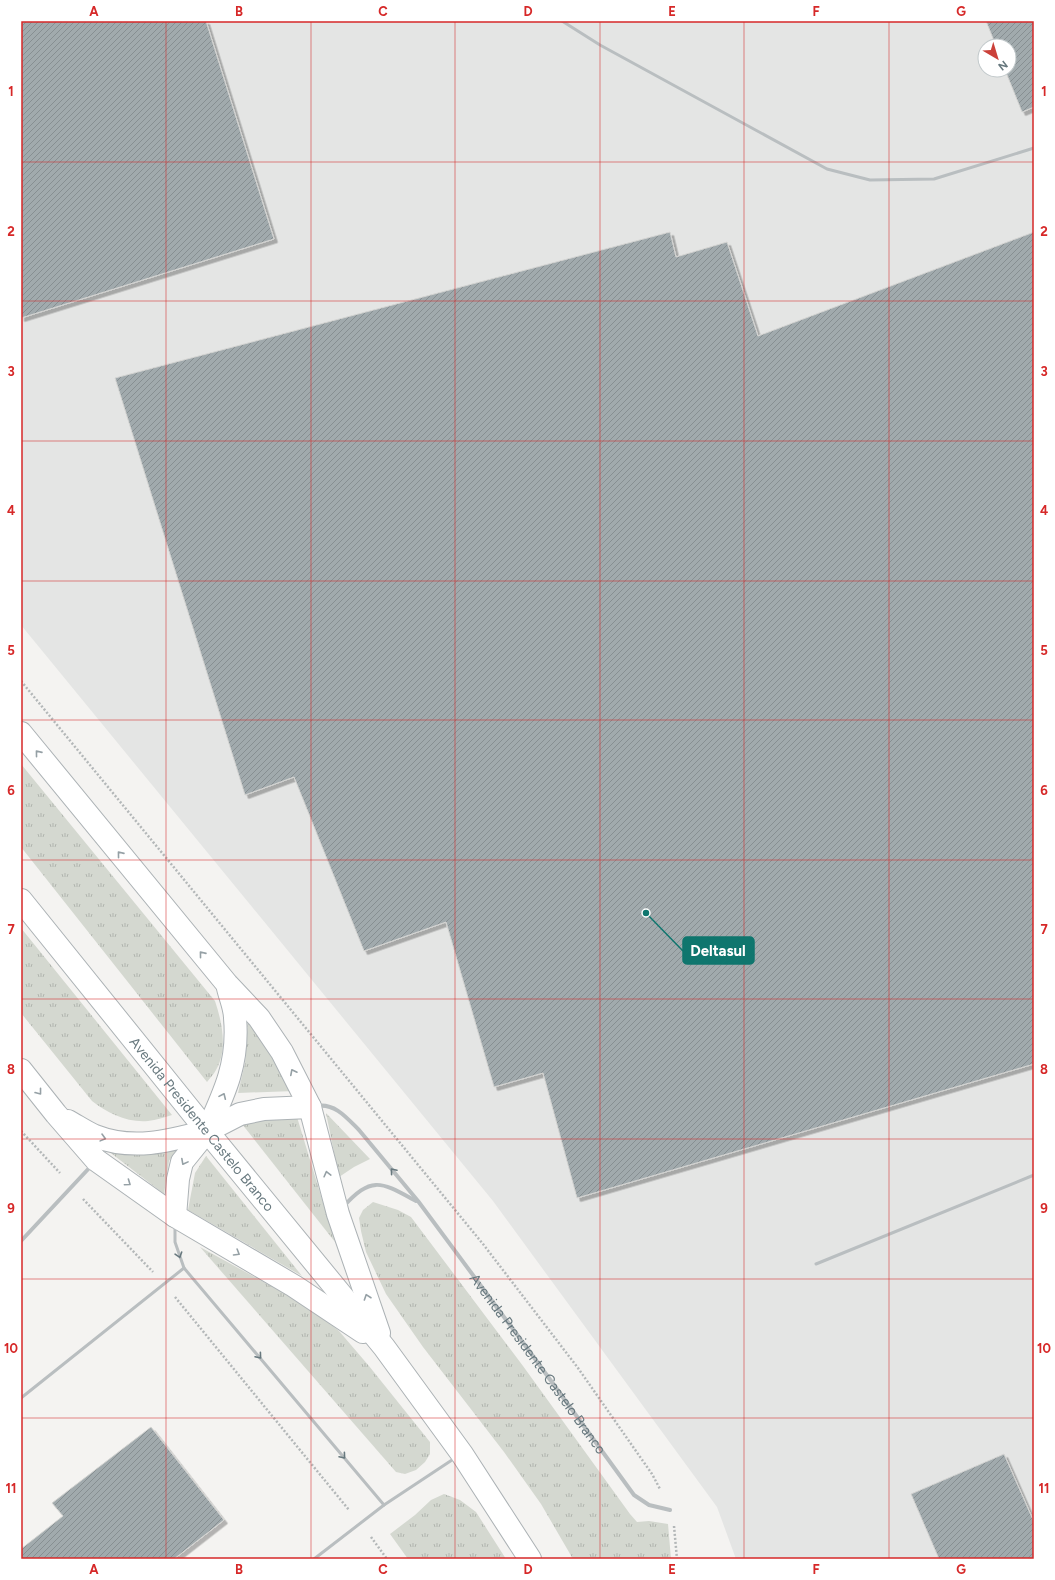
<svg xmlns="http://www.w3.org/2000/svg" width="1055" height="1580" viewBox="0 0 1055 1580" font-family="Figtree,sans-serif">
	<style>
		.built { fill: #e4e5e4; fill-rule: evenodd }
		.grass { fill: url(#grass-tufts) }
		.building { fill: url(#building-hatch); stroke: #d5d5d3; filter: url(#shadow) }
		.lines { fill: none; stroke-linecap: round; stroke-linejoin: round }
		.secondary-casing { stroke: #acb2b5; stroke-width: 24 }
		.path { stroke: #b3b7b8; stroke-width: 2.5; stroke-dasharray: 2 2; stroke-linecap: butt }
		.lane { stroke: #b9bec0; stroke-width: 3 }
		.street { stroke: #b9bec0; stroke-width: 4 }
		.secondary { stroke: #fff; stroke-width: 22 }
		.oneway { stroke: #95a0a5 }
		.oneway2 { stroke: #67787e }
		.grid { fill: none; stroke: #d62828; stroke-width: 1; stroke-opacity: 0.55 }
		.labels { text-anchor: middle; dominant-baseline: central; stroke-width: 4; stroke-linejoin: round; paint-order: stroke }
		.street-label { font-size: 14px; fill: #67787e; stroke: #fff }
		.leader { fill: none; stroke: #0f766e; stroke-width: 1.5 }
		.callout-dot { fill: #0f766e; stroke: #fff; stroke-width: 1.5 }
		.callout { fill: #0f766e; stroke: #0f766e; stroke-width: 1.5 }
		.callout-label { font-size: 15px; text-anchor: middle; font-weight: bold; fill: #fff }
		.neatline { fill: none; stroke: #d62828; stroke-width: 1.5 }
		.grid-label { font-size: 13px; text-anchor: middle; font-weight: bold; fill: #d62828 }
	</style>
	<defs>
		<pattern id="grass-tufts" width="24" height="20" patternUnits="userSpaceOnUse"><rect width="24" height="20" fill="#d4d8d0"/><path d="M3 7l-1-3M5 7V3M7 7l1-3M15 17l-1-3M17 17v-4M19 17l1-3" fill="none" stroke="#b0b4ae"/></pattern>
		<pattern id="building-hatch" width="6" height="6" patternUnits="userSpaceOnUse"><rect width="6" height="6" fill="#a1aaad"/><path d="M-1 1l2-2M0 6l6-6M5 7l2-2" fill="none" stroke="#878f92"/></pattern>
		<filter id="shadow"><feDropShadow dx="3.5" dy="3.5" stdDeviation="0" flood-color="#0004"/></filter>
	</defs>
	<rect width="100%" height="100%" fill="#f4f3f1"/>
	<path class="built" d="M21 21H1034V1559H736L717 1507 493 1201 21 625ZM985 46H1009V70H985Z"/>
	<g class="grass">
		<path d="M21 764 215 1001C222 1022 228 1049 216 1070 214 1074 210 1078 207 1082L21 847Z"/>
		<path d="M21 928 172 1115C165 1117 156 1120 148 1121 128 1123 107 1113 92 1101L21 1013Z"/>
		<path d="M248 1018 295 1091 238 1093 245 1063Z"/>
		<path d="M326 1113 370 1159 354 1167 339 1177Z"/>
		<path d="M297 1117 335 1242 242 1124 264 1119Z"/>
		<path d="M103 1147H178L169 1161 164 1194Z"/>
		<path d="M206 1156 302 1276 188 1210 195 1173Z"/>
		<path d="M373 1202 398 1210 411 1217 523 1366 630 1514 637 1522 649 1521 668 1524 671 1559H573L541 1504 504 1452 423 1347 386 1294 366 1252 361 1231 359 1218 363 1210Z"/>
		<path d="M200 1247 311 1308 339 1331 369 1366 430 1442V1454L425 1462 416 1470 405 1474 396 1472Z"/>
		<path d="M444 1494 460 1500 476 1512 506 1559H408L390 1534 415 1515 431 1500Z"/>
	</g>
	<g class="building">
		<path d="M21 21H206L274 239 21 318Z"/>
		<path d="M986 21H1034V107L1022 112 1005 70H1009V46H996Z"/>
		<path d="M670 232 676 257 727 242 758 336 1034 232V1064L577 1198 543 1073 494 1087 446 922 364 951 294 777 245 795 115 378Z"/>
		<path d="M151 1427 224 1520 174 1559H21V1549L63 1516 52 1503Z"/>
		<path d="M1004 1454 1034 1522V1559H939L911 1494Z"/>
	</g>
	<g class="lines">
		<defs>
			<g id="secondary">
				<path d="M21 733 227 984 259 1018 282 1052 310 1107 338 1214 379 1333"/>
				<path id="s2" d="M21 900 207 1131 384 1347 462 1454 530 1559"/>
				<path d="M21 1070 56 1114 96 1160 175 1216 294 1286 363 1332"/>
				<path d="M68 1121C77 1126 86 1132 95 1136 133 1151 169 1141 207 1131 225 1092 239 1062 235 1018 235 1008 230 997 228 988"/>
				<path d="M175 1216 178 1179 182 1162 207 1131 240 1114 264 1109 310 1107"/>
			</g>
		</defs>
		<use href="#secondary" class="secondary-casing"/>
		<g class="path">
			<path d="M21 681 483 1244 578 1368 652 1474 660 1489"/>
			<path d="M21 1131 60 1173"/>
			<path d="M83 1199 153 1272"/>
			<path d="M175 1297 349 1510"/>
			<path d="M674 1526 677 1559"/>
			<path d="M371 1537 387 1559"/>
		</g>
		<g class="lane">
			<path d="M562 21 600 45 827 169 870 180 934 179 1034 148"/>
			<path d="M175 1226V1242L184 1268 384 1505"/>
			<path d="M816 1264 1034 1175"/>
			<path d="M21 1398 184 1268"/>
			<path d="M314 1559 384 1505 455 1458"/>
		</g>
		<g class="street">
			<path id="s1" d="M317 1106C335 1103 347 1118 359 1130L418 1201 530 1352 634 1495 649 1505 670 1510"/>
			<path d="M343 1207C372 1175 381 1182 416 1201"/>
			<path d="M21 1241 92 1165"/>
		</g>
		<use href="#secondary" class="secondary"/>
	</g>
	<defs><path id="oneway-chevron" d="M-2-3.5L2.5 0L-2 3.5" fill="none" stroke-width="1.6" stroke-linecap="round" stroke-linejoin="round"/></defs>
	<g class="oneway">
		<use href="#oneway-chevron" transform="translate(38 753) rotate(-129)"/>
		<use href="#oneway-chevron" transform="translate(120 854) rotate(-129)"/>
		<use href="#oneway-chevron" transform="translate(202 954) rotate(-129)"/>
		<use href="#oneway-chevron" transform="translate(293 1072) rotate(-117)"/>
		<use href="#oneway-chevron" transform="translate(39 1092) rotate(52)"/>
		<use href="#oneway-chevron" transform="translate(223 1096) rotate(-66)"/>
		<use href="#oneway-chevron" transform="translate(103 1138) rotate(15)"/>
		<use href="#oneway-chevron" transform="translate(184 1162) rotate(118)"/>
		<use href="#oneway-chevron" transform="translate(327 1174) rotate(-104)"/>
		<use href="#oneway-chevron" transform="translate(128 1183) rotate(35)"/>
		<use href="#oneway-chevron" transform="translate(237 1253) rotate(31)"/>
		<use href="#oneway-chevron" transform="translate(367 1297) rotate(-109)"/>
	</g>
	<g class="oneway2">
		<use href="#oneway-chevron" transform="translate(393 1171) rotate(-130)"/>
		<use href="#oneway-chevron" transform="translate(179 1255) rotate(72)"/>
		<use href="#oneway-chevron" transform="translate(259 1356) rotate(50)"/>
		<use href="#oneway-chevron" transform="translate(343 1456) rotate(50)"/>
	</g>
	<path class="grid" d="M166 21V1559M311 21V1559M455 21V1559M600 21V1559M744 21V1559M889 21V1559M21 162H1034M21 301H1034M21 441H1034M21 581H1034M21 720H1034M21 860H1034M21 999H1034M21 1139H1034M21 1279H1034M21 1418H1034"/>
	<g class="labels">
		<g class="street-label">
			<text stroke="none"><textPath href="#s2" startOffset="288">Avenida Presidente Castelo Branco</textPath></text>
			<text stroke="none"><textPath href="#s1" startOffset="345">Avenida Presidente Castelo Branco</textPath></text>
		</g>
	</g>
	<path class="leader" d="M646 913L683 951"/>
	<circle class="callout-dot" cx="646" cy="913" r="4"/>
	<rect class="callout" x="683" y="937" width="71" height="27" rx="4"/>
	<g class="callout-label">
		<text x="718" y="956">Deltasul</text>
	</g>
	<rect width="1055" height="1580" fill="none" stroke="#ffffff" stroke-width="44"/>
	<g transform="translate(997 58) rotate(142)"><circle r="19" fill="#ffffff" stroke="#c2c9cb"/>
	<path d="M0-3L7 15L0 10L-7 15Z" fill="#cb413a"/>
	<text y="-6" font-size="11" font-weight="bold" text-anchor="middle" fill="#67787e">N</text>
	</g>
	<rect x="22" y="22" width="1011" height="1536" class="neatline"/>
	<g class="grid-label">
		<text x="94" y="16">A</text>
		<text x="239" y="16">B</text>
		<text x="383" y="16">C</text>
		<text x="528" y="16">D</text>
		<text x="672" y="16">E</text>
		<text x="816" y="16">F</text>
		<text x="961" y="16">G</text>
		<text x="11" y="96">1</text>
		<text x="1044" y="96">1</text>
		<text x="11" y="236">2</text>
		<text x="1044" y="236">2</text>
		<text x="11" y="376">3</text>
		<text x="1044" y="376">3</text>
		<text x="11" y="515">4</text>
		<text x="1044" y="515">4</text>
		<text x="11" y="655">5</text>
		<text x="1044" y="655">5</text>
		<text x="11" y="795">6</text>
		<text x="1044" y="795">6</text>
		<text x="11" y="934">7</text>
		<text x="1044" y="934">7</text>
		<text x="11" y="1074">8</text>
		<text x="1044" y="1074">8</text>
		<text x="11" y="1213">9</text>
		<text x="1044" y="1213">9</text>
		<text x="11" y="1353">10</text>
		<text x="1044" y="1353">10</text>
		<text x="11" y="1493">11</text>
		<text x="1044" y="1493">11</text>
		<text x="94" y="1574">A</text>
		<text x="239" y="1574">B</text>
		<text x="383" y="1574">C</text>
		<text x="528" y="1574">D</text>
		<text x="672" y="1574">E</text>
		<text x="816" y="1574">F</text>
		<text x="961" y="1574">G</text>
	</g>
</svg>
